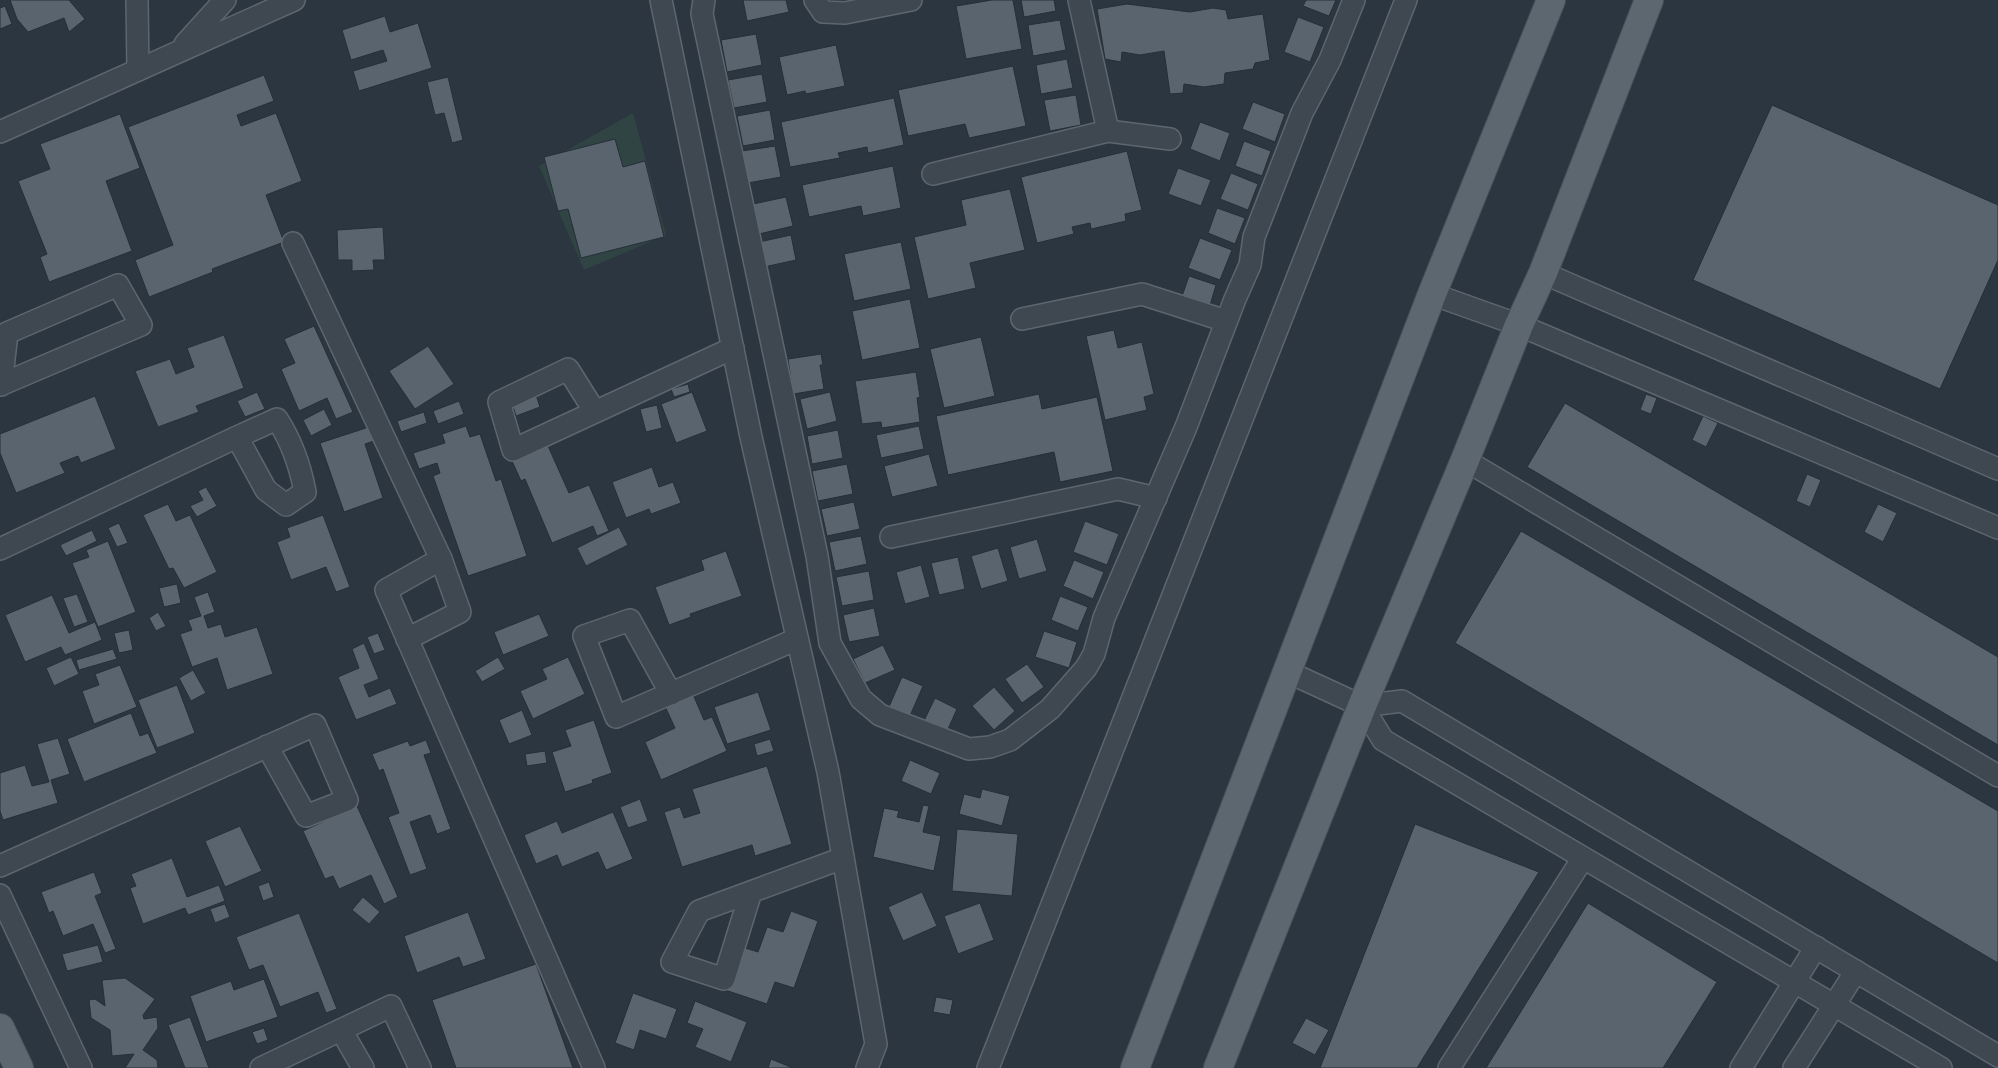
<svg xmlns="http://www.w3.org/2000/svg" width="1998" height="1068" viewBox="0 0 1998 1068" font-family="Roboto,sans-serif">
	<style>
		.green { fill: #304443 }
		.building { fill: #59646f; stroke: #252f38 }
		.lines { fill: none; stroke-linecap: round; stroke-linejoin: round }
		.minor-casing { stroke: #5d666e; stroke-width: 24 }
		.major-casing { stroke: #48515a; stroke-width: 30 }
		.minor { stroke: #3f4850; stroke-width: 21 }
		.major { stroke: #5d6770; stroke-width: 28 }
	</style>
	<rect width="100%" height="100%" fill="#2b3640"/>
	<path class="green" d="M633 113 666 235 584 270 539 166Z"/>
	<g class="building">
		<path d="M10 0H69L85 19 69 32 64 18 28 32 17 19Z"/>
		<path d="M743 0H786L789 12 747 21Z"/>
		<path d="M992 0H1013L1022 49 966 59 956 6Z"/>
		<path d="M1021 0H1054L1056 11 1024 17Z"/>
		<path d="M1306 0H1336L1329 16 1303 6Z"/>
		<path d="M1127 4 1190 12 1213 8 1226 10 1228 19 1263 14 1270 60 1255 63 1253 69 1225 73 1224 84 1204 87 1184 84 1183 93 1170 94 1164 51 1140 55 1122 52 1121 62 1105 59 1097 9Z"/>
		<path d="M5 6 12 24 0 29V8Z"/>
		<path d="M385 16 390 32 418 23 432 68 359 91 353 71 387 61 383 50 351 60 342 30Z"/>
		<path d="M1298 17 1324 27 1310 62 1284 52Z"/>
		<path d="M1060 20 1066 50 1033 56 1028 25Z"/>
		<path d="M756 34 762 65 727 72 721 40Z"/>
		<path d="M836 45 845 86 806 94 805 91 787 95 779 57Z"/>
		<path d="M1067 59 1073 88 1041 94 1036 65Z"/>
		<path d="M1013 66 1026 126 969 138 965 124 908 136 898 90Z"/>
		<path d="M762 74 767 102 734 108 728 80Z"/>
		<path d="M264 75 274 101 237 115 241 126 276 113 302 181 266 195 284 242 212 269 213 272 149 297 135 260 173 245 128 127Z"/>
		<path d="M448 77 463 140 452 143 444 113 435 115 427 82Z"/>
		<path d="M1076 95 1081 125 1050 131 1044 100Z"/>
		<path d="M894 98 904 145 868 153 867 147 838 153 840 158 790 167 781 122Z"/>
		<path d="M1253 102 1285 114 1275 142 1242 129Z"/>
		<path d="M1772 105 1998 205V260L1940 389 1693 280Z"/>
		<path d="M770 110 775 140 743 146 737 116Z"/>
		<path d="M120 114 140 168 106 181 132 251 49 282 40 257 47 254 18 181 50 169 40 144Z"/>
		<path d="M1200 122 1230 133 1220 161 1190 149Z"/>
		<path d="M615 139 623 167 645 161 664 237 581 258 568 209 558 211 544 157Z"/>
		<path d="M1244 141 1271 151 1262 176 1235 166Z"/>
		<path d="M775 146 781 177 748 183 742 151Z"/>
		<path d="M1127 151 1142 210 1125 214 1126 221 1091 229 1090 223 1072 227 1074 234 1037 243 1021 177Z"/>
		<path d="M893 166 901 208 863 216 861 206 809 217 802 185Z"/>
		<path d="M1178 168 1211 180 1201 206 1168 194Z"/>
		<path d="M1231 173 1258 184 1248 210 1220 199Z"/>
		<path d="M1010 189 1025 250 970 263 976 288 928 299 914 237 966 225 961 200Z"/>
		<path d="M786 197 793 226 759 234 753 204Z"/>
		<path d="M1217 208 1245 218 1235 244 1208 233Z"/>
		<path d="M383 227 385 260H373L374 270 352 271V260H338L337 230Z"/>
		<path d="M791 235 796 260 764 267 759 242Z"/>
		<path d="M1200 238 1232 250 1220 280 1188 268Z"/>
		<path d="M901 242 911 289 854 301 844 254Z"/>
		<path d="M1189 276 1216 285 1208 312 1180 302Z"/>
		<path d="M910 299 920 348 862 360 852 311Z"/>
		<path d="M314 326 353 412 336 419 327 398 299 411 281 369 295 363 284 339Z"/>
		<path d="M1114 330 1118 348 1142 342 1154 394 1144 397 1147 410 1105 420 1086 336Z"/>
		<path d="M224 335 244 388 196 406 199 412 158 427 135 371 170 359 176 374 194 367 187 348Z"/>
		<path d="M981 337 995 396 944 408 930 349Z"/>
		<path d="M428 346 454 384 415 409 389 371Z"/>
		<path d="M821 354 823 365H820L824 389 793 394 788 359Z"/>
		<path d="M916 372 920 397 917 398 920 422 882 428 881 422 862 424 855 381Z"/>
		<path d="M688 384 690 392 674 397 671 389Z"/>
		<path d="M257 392 265 409 245 417 237 401Z"/>
		<path d="M535 392 540 407 516 416 511 400Z"/>
		<path d="M692 392 707 431 676 443 661 404Z"/>
		<path d="M830 392 837 421 807 429 800 399Z"/>
		<path d="M1039 394 1042 409 1097 397 1113 471 1060 482 1054 452 948 475 936 416Z"/>
		<path d="M1646 394 1657 398 1651 414 1640 410Z"/>
		<path d="M95 396 116 449 81 463 78 456 60 463 65 473 16 493 0 453V434Z"/>
		<path d="M459 401 464 414 438 424 433 411Z"/>
		<path d="M1565 403 1998 657V745L1527 467Z"/>
		<path d="M657 405 662 428 646 432 640 409Z"/>
		<path d="M324 409 332 425 311 436 303 420Z"/>
		<path d="M424 412 427 423 401 432 397 421Z"/>
		<path d="M1703 416 1718 423 1706 447 1692 440Z"/>
		<path d="M466 426 470 437 480 434 496 481 501 479 527 556 468 576 433 476 440 473 437 463 419 469 413 453 445 443 442 434Z"/>
		<path d="M919 426 924 449 881 458 876 435Z"/>
		<path d="M369 427 374 441 365 444 383 498 344 512 320 443Z"/>
		<path d="M838 430 843 458 812 464 807 436Z"/>
		<path d="M548 446 569 493 589 485 609 531 597 536 593 526 552 543 525 479 521 481 512 461Z"/>
		<path d="M929 454 938 486 892 497 884 466Z"/>
		<path d="M847 464 853 494 818 501 812 471Z"/>
		<path d="M652 467 659 487 673 482 681 503 651 514 649 509 626 518 612 482Z"/>
		<path d="M1807 474 1821 480 1810 507 1796 501Z"/>
		<path d="M206 487 217 506 197 517 190 506 203 500 198 491Z"/>
		<path d="M854 502 860 529 827 536 821 509Z"/>
		<path d="M168 504 176 521 190 515 217 572 184 588 173 568 169 569 143 515Z"/>
		<path d="M1878 504 1897 513 1883 542 1864 532Z"/>
		<path d="M323 515 350 587 336 592 326 567 291 580 277 542 290 537 287 528Z"/>
		<path d="M1085 521 1119 534 1107 565 1073 552Z"/>
		<path d="M119 523 128 543 117 547 108 528Z"/>
		<path d="M619 527 628 545 586 566 577 548Z"/>
		<path d="M92 530 97 541 66 556 60 545Z"/>
		<path d="M1521 531 1998 811V963L1455 643Z"/>
		<path d="M861 536 867 564 835 571 829 542Z"/>
		<path d="M1037 539 1047 571 1019 579 1010 547Z"/>
		<path d="M108 541 136 612 98 627 72 563 89 557 86 550Z"/>
		<path d="M998 548 1008 581 981 589 971 556Z"/>
		<path d="M726 551 742 596 690 614 691 617 669 625 655 587 704 570 701 560Z"/>
		<path d="M958 557 965 589 939 595 931 563Z"/>
		<path d="M1074 560 1104 572 1093 599 1063 586Z"/>
		<path d="M921 565 930 597 905 604 896 572Z"/>
		<path d="M869 571 874 600 842 606 836 577Z"/>
		<path d="M177 584 181 603 164 607 159 588Z"/>
		<path d="M208 592 215 612 204 616 208 628 221 624 225 637 257 627 273 674 227 690 217 658 192 667 180 634 192 630 188 620 201 616 194 597Z"/>
		<path d="M77 594 88 622 74 627 63 598Z"/>
		<path d="M52 595 69 633 95 622 102 640 65 655 61 647 25 662 5 615Z"/>
		<path d="M1060 596 1088 607 1078 631 1051 620Z"/>
		<path d="M874 608 880 636 849 642 843 615Z"/>
		<path d="M158 612 166 626 156 631 149 618Z"/>
		<path d="M539 614 549 636 503 655 494 632Z"/>
		<path d="M129 630 133 650 119 653 114 633Z"/>
		<path d="M1044 631 1077 642 1069 668 1035 657Z"/>
		<path d="M378 633 385 650 374 654 367 637Z"/>
		<path d="M364 643 379 679 364 685 369 697 390 688 397 704 356 720 338 677 359 668 352 649Z"/>
		<path d="M883 645 895 670 865 683 853 659Z"/>
		<path d="M113 649 117 659 79 670 76 660Z"/>
		<path d="M71 657 79 674 54 686 46 668Z"/>
		<path d="M498 657 505 669 482 682 475 671Z"/>
		<path d="M568 657 585 694 533 719 520 691 547 679 542 669Z"/>
		<path d="M1027 664 1044 687 1022 703 1005 679Z"/>
		<path d="M120 665 137 707 94 724 82 691 99 685 95 674Z"/>
		<path d="M193 670 206 693 191 701 179 678Z"/>
		<path d="M902 677 923 686 909 718 888 709Z"/>
		<path d="M177 685 195 733 157 748 138 700Z"/>
		<path d="M994 687 1015 711 994 730 972 706Z"/>
		<path d="M692 692 704 720 712 717 727 751 661 780 645 742 675 728 664 704Z"/>
		<path d="M758 692 771 730 727 744 714 707Z"/>
		<path d="M935 698 957 709 944 738 921 727Z"/>
		<path d="M522 710 532 735 509 744 499 720Z"/>
		<path d="M131 713 140 736 148 733 157 753 84 782 67 739Z"/>
		<path d="M594 720 612 773 592 780 593 783 565 792 552 752 571 746 565 730Z"/>
		<path d="M58 738 70 774 51 780 58 803 3 820 0 811V773L25 765 32 786 49 782 37 744Z"/>
		<path d="M770 739 774 751 757 756 754 744Z"/>
		<path d="M426 740 431 753 424 755 451 829 437 834 430 815 410 822 427 869 410 875 388 817 399 813 383 769 379 771 372 754 408 741 410 746Z"/>
		<path d="M545 751 547 763 527 766 525 754Z"/>
		<path d="M910 760 940 773 931 794 901 781Z"/>
		<path d="M767 766 792 844 755 856 752 845 682 867 664 812 680 807 684 818 700 813 692 789Z"/>
		<path d="M982 789 1010 796 1002 826 959 814 964 794 980 798Z"/>
		<path d="M640 799 648 821 628 828 620 807Z"/>
		<path d="M923 805 929 806 923 832 941 836 934 871 873 857 884 808 899 811 897 817 919 822Z"/>
		<path d="M357 806 398 897 384 904 371 875 339 889 333 876 325 879 303 831Z"/>
		<path d="M613 812 633 859 606 870 598 852 562 867 557 855 536 864 524 835 557 821 562 833Z"/>
		<path d="M1415 824 1539 872 1417 1068H1320Z"/>
		<path d="M240 826 262 871 225 887 205 841Z"/>
		<path d="M957 829 1018 834 1012 896 952 891Z"/>
		<path d="M172 858 187 897 219 885 225 901 188 915 185 908 143 924 130 888 136 886 131 874Z"/>
		<path d="M94 872 102 893 95 896 116 949 105 953 93 924 63 936 53 911 49 913 41 892Z"/>
		<path d="M269 882 274 897 263 901 258 886Z"/>
		<path d="M922 892 937 926 903 941 888 907Z"/>
		<path d="M363 897 380 912 369 924 352 910Z"/>
		<path d="M980 903 994 940 958 954 944 916Z"/>
		<path d="M1588 903 1717 982 1663 1068H1486Z"/>
		<path d="M225 904 230 917 215 923 210 909Z"/>
		<path d="M791 911 818 921 794 988 775 982 767 1004 725 990 742 947 758 952 767 927 783 932Z"/>
		<path d="M468 912 486 959 463 967 459 957 417 973 404 936Z"/>
		<path d="M299 913 337 1009 326 1013 318 992 280 1007 263 965 249 970 236 937Z"/>
		<path d="M98 945 103 962 67 971 62 954Z"/>
		<path d="M536 964 573 1068H456L432 1000Z"/>
		<path d="M125 978 155 999 143 1015 144 1019 157 1017 158 1028 143 1050 157 1060 158 1068H125L134 1054 112 1056 110 1030 91 1018 89 1000 95 999 105 1006 102 980Z"/>
		<path d="M264 979 278 1017 206 1042 190 996 231 981 234 990Z"/>
		<path d="M633 993 677 1009 666 1039 640 1030 634 1050 615 1043Z"/>
		<path d="M936 997 953 1000 950 1015 933 1012Z"/>
		<path d="M695 1001 747 1022 731 1062 695 1047 703 1029 687 1023Z"/>
		<path d="M190 1017 209 1068H185L168 1025Z"/>
		<path d="M1306 1018 1329 1030 1315 1055 1292 1043Z"/>
		<path d="M264 1028 268 1040 257 1044 252 1032Z"/>
		<path d="M771 1059 793 1068H768Z"/>
	</g>
	<g class="lines">
		<defs>
			<g id="minor">
				<path d="M137 0 138 70"/>
				<path d="M661 0 751 437 828 772 876 1044 867 1068"/>
				<path d="M704 0 702 14 817 556 830 643 861 699 880 715 969 749 990 747 1010 740 1050 709 1086 668 1094 654 1104 618 1186 427 1235 299 1250 265 1254 237 1302 113 1330 60 1354 0"/>
				<path d="M815 0 823 12 845 13 911 0"/>
				<path d="M1079 0 1108 131"/>
				<path d="M185 44 225 0"/>
				<path d="M0 132 294 0"/>
				<path d="M933 174 1108 131 1170 139"/>
				<path d="M293 243 441 559 386 590 594 1068"/>
				<path d="M1543 273 1998 469"/>
				<path d="M1432 294 1519 325 1998 528"/>
				<path d="M1022 319 1142 294 1226 321"/>
				<path d="M0 385 141 325 118 285 7 333 1 385"/>
				<path d="M595 412 568 369 499 402 513 450 733 348"/>
				<path d="M1465 460 1998 776"/>
				<path d="M891 537 1118 489 1156 498"/>
				<path d="M0 549 237 437 277 419C292 442 300 465 305 492L286 505 266 490 237 437"/>
				<path d="M407 639 460 612 441 559"/>
				<path d="M1288 672 1362 706 1402 701 1998 1056"/>
				<path d="M671 694 630 620 584 636 616 717 797 639"/>
				<path d="M1362 706 1383 740 1941 1068"/>
				<path d="M0 866 315 725 347 800 306 816 267 746"/>
				<path d="M751 892 724 979 672 962 699 911 843 858"/>
				<path d="M0 895 81 1068"/>
				<path d="M341 1030 363 1068"/>
				<path d="M261 1068 391 1006 420 1068"/>
				<path d="M988 1068 1406 0"/>
				<path d="M1449 1068 1583 858"/>
				<path d="M1741 1068 1816 947"/>
				<path d="M1794 1068 1856 971"/>
			</g>
			<g id="major">
				<path d="M0 1028 19 1068"/>
				<path d="M1135 1068 1432 294 1551 0"/>
				<path d="M1218 1068 1362 706 1465 460 1519 325 1543 273 1649 0"/>
			</g>
		</defs>
		<use href="#minor" class="minor-casing"/>
		<use href="#major" class="major-casing"/>
		<use href="#minor" class="minor"/>
		<use href="#major" class="major"/>
	</g>
</svg>
